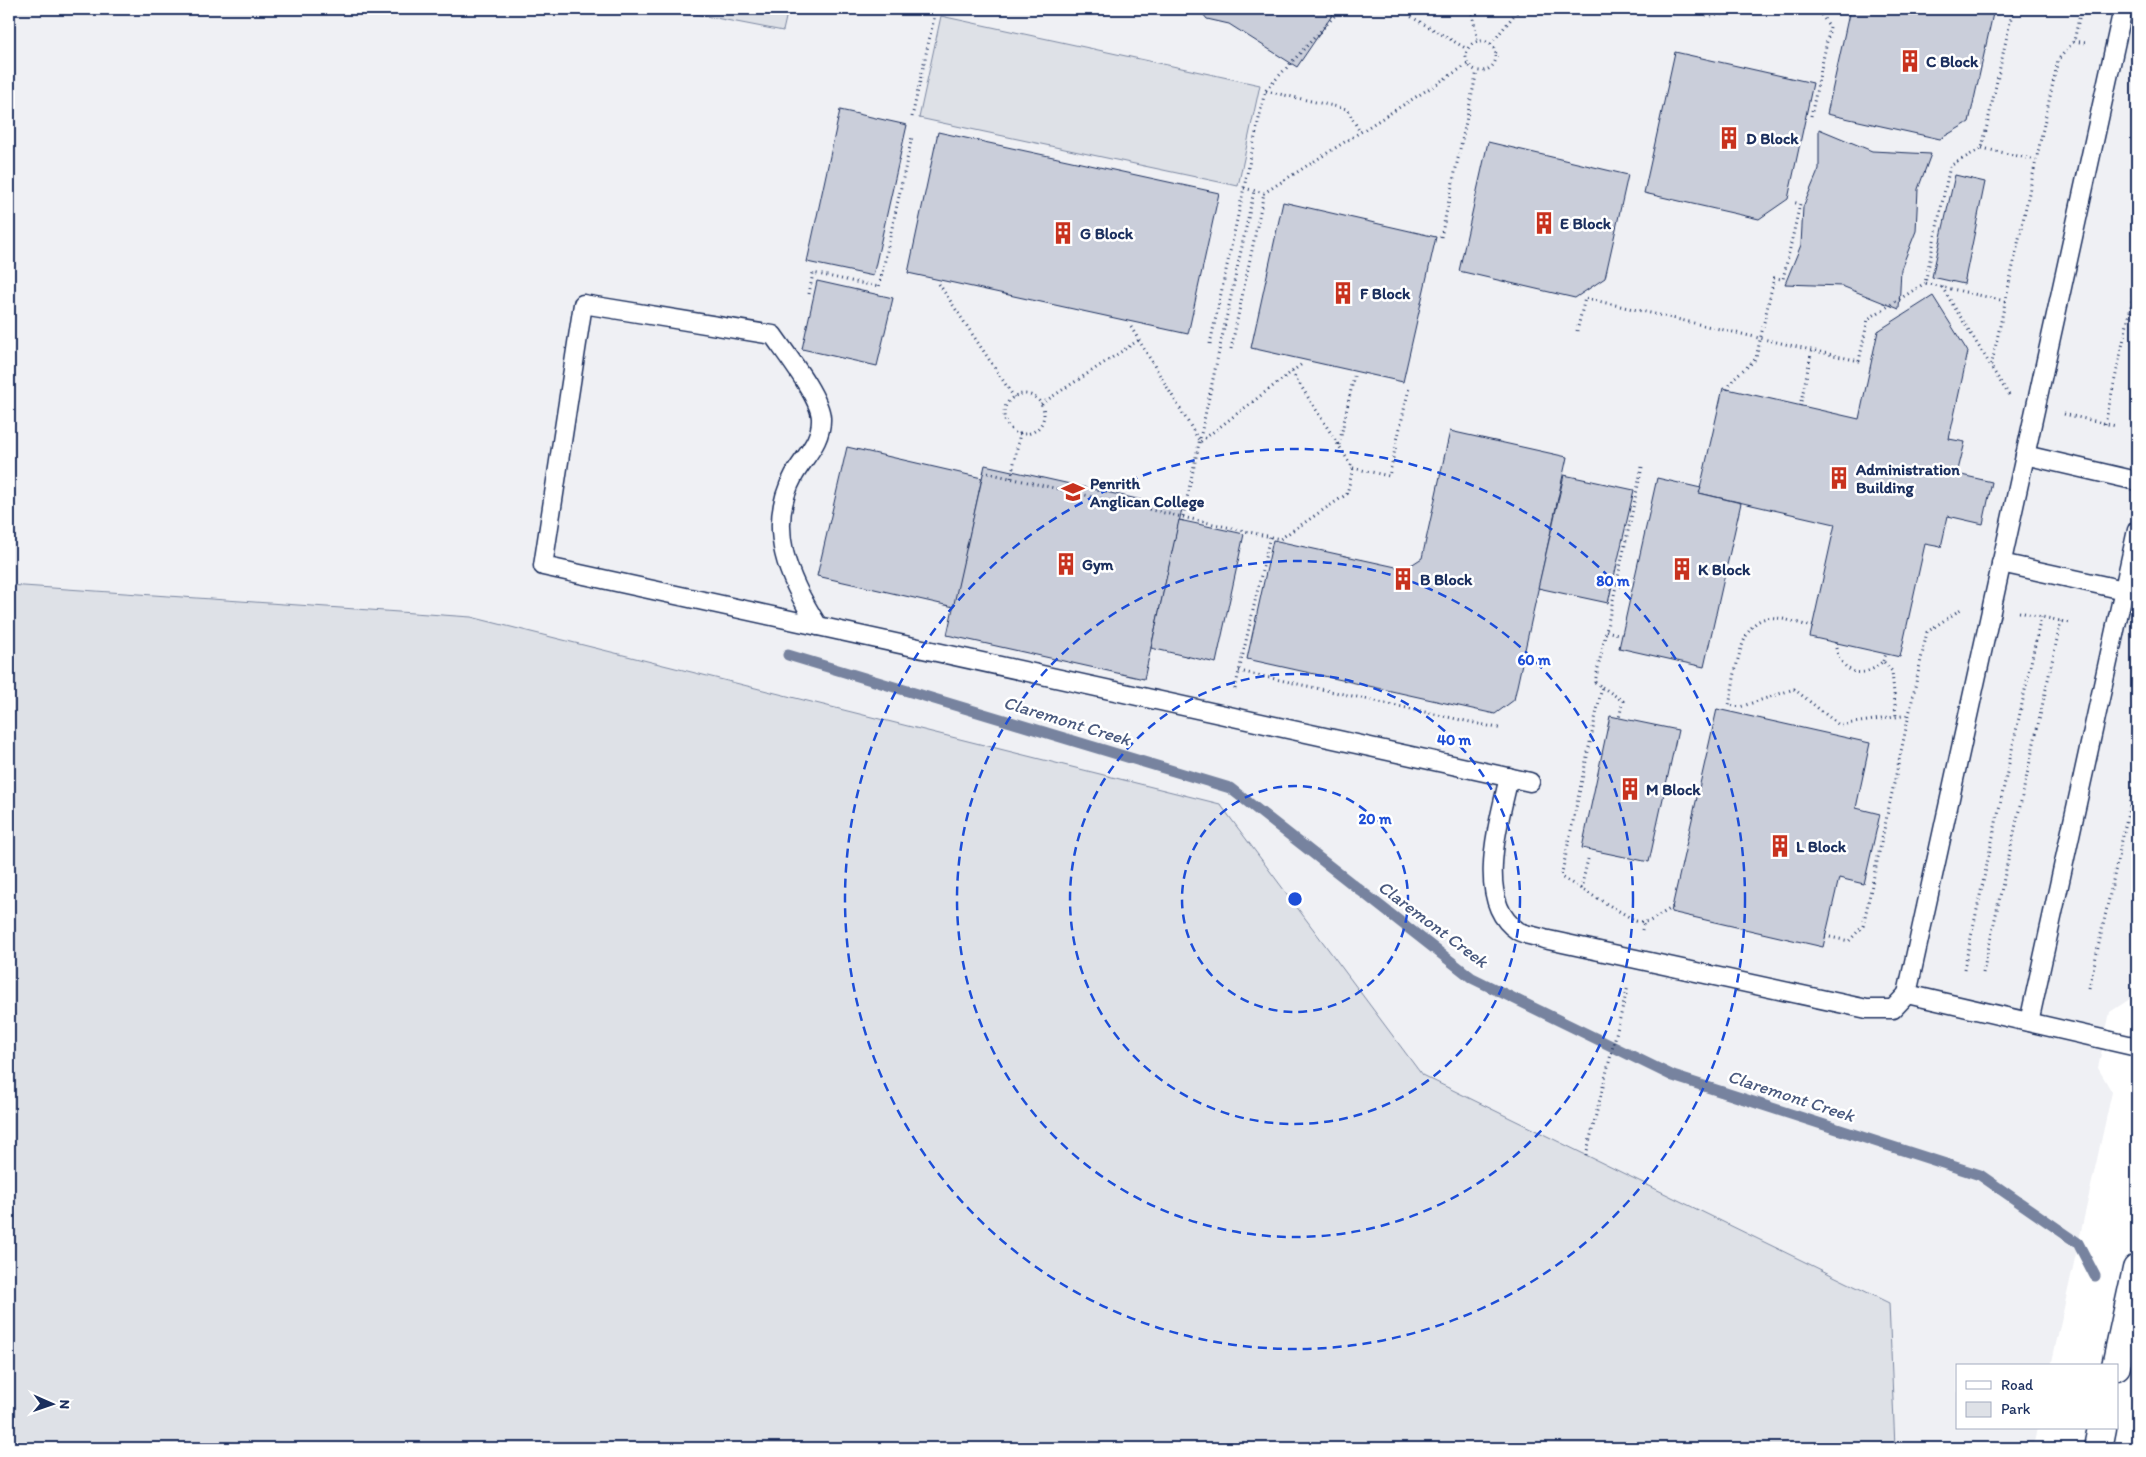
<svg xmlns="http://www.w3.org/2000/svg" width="2146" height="1457" viewBox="0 0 2146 1457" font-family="Itim,sans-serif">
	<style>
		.built { fill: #eff0f4 }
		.green { fill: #dee1e7; stroke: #7c88a2 }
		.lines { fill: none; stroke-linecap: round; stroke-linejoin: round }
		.stream { stroke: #77839f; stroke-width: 11 }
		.building { fill: #caceda; stroke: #1b2f5e }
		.service-casing { stroke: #1b2f5e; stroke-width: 21 }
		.tertiary-casing { stroke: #1b2f5e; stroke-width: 31 }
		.path { stroke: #1b2f5e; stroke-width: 3; stroke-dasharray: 1 4; stroke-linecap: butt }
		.service { stroke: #fff; stroke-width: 18 }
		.tertiary { stroke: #fff; stroke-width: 28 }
		.ring { fill: none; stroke: #1d4ed8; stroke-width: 2.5; stroke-dasharray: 9 6 }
		.labels { text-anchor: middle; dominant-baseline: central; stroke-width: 5; stroke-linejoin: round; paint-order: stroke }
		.poi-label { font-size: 16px; font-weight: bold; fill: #1b2f5e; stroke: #fff; text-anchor: start }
		.water-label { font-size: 18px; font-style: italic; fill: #49597e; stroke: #fff }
		.centre { fill: #1d4ed8; stroke: #fff; stroke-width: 2.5 }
		.ring-label { font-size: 15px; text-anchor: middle; font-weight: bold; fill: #1d4ed8; stroke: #fff; stroke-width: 5; stroke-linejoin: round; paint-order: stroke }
	</style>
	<rect width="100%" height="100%" fill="#fff"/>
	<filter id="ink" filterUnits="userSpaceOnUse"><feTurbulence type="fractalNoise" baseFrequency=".02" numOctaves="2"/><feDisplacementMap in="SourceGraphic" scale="10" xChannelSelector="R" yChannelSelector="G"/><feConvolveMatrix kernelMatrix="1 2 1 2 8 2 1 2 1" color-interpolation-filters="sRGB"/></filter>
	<g filter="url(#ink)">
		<path class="built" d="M9 9H2137V976L2133 997 2110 1012 2098 1068 2112 1092 2051 1366H1957V1428H2037L2033 1448H9Z"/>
		<g class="green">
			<path d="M669 9H788L783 31Z"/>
			<path d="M941 16 1260 85 1238 186 919 118Z"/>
			<path d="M9 585 471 617 1220 804 1422 1075 1889 1303 1895 1448H9Z"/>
		</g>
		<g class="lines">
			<path class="stream" d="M788 655 1230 788 1472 978 1673 1076 1980 1175 2078 1243 2095 1276"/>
		</g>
		<g class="building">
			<path d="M1199 9H1333V14L1297 67 1229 24 1207 19Z"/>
			<path d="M1850 9H1994L1969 122 1940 139 1827 114Z"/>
			<path d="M1675 52 1813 83 1788 199 1759 219 1644 193Z"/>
			<path d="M840 110 907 125 873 276 807 262Z"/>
			<path d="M1819 129 1872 151 1931 154 1918 189 1916 231 1901 269 1899 309 1842 286 1785 284 1801 245 1803 207 1819 169Z"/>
			<path d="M938 132 1219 193 1188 334 908 273Z"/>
			<path d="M1488 142 1628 175 1605 278 1575 298 1459 271Z"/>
			<path d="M1955 175 1985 182 1964 284 1932 277Z"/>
			<path d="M1283 202 1436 237 1403 382 1251 348Z"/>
			<path d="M817 281 893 298 877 366 802 349Z"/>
			<path d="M1933 296 1968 352 1949 439 1965 442 1957 474 1992 482 1983 524 1948 516 1941 547 1925 544 1900 657 1810 637 1835 524 1699 493 1723 388 1859 419 1878 331Z"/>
			<path d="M1450 431 1567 457 1514 700 1495 714 1247 659 1273 540 1405 569 1422 558Z"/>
			<path d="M847 447 982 478 954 607 817 576Z"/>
			<path d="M985 465 1182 509 1144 679 947 635Z"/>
			<path d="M1564 475 1634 490 1608 603 1538 588Z"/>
			<path d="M1657 478 1701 488 1699 493 1741 503 1704 667 1619 648Z"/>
			<path d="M1179 520 1244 534 1216 663 1151 648Z"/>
			<path d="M1717 709 1870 743 1856 808 1880 814 1864 884 1839 878 1823 947 1671 912Z"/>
			<path d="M1610 716 1678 730 1649 862 1582 848Z"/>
		</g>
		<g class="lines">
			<defs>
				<g id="service">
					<path d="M583 304 773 335C786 354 820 397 821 418 822 441 805 456 794 475 765 528 789 580 818 626L543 566Z"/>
					<path d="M2025 455 2137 481"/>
					<path d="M2001 563 2124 590"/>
					<path d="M818 626 1530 782"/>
					<path d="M1509 777C1500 819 1473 902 1518 931 1525 935 1536 936 1544 939L1867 1009H1893L1907 994 2137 1047"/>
					<path d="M1907 994 2123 9"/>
					<path d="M2029 1022 2137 530"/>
				</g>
				<g id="tertiary">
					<path d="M2116 1366 2137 1269"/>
					<path d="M2098 1448 2102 1428"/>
				</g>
			</defs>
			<use href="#service" class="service-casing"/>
			<use href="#tertiary" class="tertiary-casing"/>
			<g class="path">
				<path d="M1405 9 1410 16 1467 49"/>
				<path d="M1471 9 1478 41"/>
				<path d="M1636 9 1646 12 1651 9"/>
				<path d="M1687 9 1710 16 1754 9"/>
				<path d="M1997 14 2006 9"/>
				<circle cx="1481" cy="56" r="15"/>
				<path d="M2074 41 2086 43"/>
				<path d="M1491 44 1519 9"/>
				<path d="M1266 91 1347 109 1360 132"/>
				<path d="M1811 116 1830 27 1817 9"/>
				<path d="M912 117 936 9"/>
				<path d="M1982 148 2036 160"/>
				<path d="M1244 188 1264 193 1468 64"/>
				<path d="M1441 237 1477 71"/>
				<path d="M939 284 1014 397"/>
				<path d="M1942 287 1991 366"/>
				<path d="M809 294 813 273 879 287 912 137"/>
				<path d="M2005 301 1925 283 1950 166 1982 148 2013 9"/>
				<path d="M1131 327 1200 442 1302 364"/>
				<path d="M1577 331 1585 298 1859 361 1868 319 1925 283"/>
				<path d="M1210 344 1265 91 1339 11V9"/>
				<path d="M1231 349 1264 193"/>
				<path d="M1728 390C1732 374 1747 370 1756 358L1774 278 1783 279 1800 204 1792 202"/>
				<circle cx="1024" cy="414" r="20"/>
				<path d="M2009 395 1991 367 2058 60 2074 41 2081 9"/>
				<path d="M1041 404 1139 340"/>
				<path d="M1800 406 1812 350"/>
				<path d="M2064 414 2116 426"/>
				<path d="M2105 424 2137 279"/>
				<path d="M1339 445 1354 376"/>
				<path d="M1642 467 1595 682 1602 687 1561 877 1636 921 1644 922"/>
				<path d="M1353 468 1389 476 1409 388"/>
				<path d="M983 472 1280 539 1347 494 1353 468 1292 372"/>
				<path d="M1011 478 1020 433"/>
				<path d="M1182 521 1254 191"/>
				<path d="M2019 612 2070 623"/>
				<path d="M1813 627C1799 624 1781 616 1767 618 1738 623 1735 680 1729 705L1740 707 1794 689 1839 725 1909 715"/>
				<path d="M1606 631 1622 635"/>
				<path d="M1836 643C1835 649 1838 656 1842 662 1854 679 1871 673 1883 661L1892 671 1896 717"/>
				<path d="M1883 661 1886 654"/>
				<path d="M1239 671 1502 729"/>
				<path d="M1602 687 1623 701 1619 718"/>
				<path d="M1235 689 1270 536"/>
				<path d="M1581 889 1588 859"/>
				<path d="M1642 930 1644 922 1650 921 1673 907"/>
				<path d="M1825 936 1849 941 1863 926 1927 632 1961 609"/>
				<path d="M1964 969 2041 617"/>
				<path d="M1983 973 2061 621"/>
				<path d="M2089 988 2137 773"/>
				<path d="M1586 1155 1628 986"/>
			</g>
			<use href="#service" class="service"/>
			<use href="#tertiary" class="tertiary"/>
		</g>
	</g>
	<g class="ring">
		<circle cx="1295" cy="899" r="113"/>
		<circle cx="1295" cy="899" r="225"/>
		<circle cx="1295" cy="899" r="338"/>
		<circle cx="1295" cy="899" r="450"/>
	</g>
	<defs>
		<symbol id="building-bare" viewBox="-9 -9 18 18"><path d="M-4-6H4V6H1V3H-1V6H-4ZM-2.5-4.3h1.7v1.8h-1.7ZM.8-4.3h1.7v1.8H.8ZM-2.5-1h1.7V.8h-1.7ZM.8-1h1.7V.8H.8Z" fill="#c8321e" stroke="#fff" stroke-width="2.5" paint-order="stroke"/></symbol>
		<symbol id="school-bare" viewBox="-9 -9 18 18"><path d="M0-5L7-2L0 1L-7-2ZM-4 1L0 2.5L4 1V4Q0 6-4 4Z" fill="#c8321e" stroke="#fff" stroke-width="2.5" paint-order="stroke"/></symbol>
	</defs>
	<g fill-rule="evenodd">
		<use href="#building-bare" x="1894" y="45" width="32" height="32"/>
		<use href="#building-bare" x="1713" y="122" width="32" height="32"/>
		<use href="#building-bare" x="1528" y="207" width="32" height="32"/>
		<use href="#building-bare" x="1047" y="217" width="32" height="32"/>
		<use href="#building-bare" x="1327" y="277" width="32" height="32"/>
		<use href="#building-bare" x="1823" y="462" width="32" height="32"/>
		<use href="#school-bare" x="1057" y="476" width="32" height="32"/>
		<use href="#building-bare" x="1050" y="548" width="32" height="32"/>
		<use href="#building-bare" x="1666" y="553" width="32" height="32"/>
		<use href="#building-bare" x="1387" y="563" width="32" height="32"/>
		<use href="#building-bare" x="1614" y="773" width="32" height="32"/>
		<use href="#building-bare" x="1764" y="830" width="32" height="32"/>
	</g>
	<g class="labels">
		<g class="poi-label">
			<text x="1926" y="61">C Block</text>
			<text x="1746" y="138">D Block</text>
			<text x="1560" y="223">E Block</text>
			<text x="1080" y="233">G Block</text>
			<text x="1360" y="293">F Block</text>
			<text x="1856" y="469">Administration<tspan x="1856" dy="18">Building</tspan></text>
			<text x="1090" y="483">Penrith<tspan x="1090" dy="18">Anglican College</tspan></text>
			<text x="1082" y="564">Gym</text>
			<text x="1698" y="569">K Block</text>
			<text x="1420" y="579">B Block</text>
			<text x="1646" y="789">M Block</text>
			<text x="1796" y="846">L Block</text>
		</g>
		<g class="water-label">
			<text transform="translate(1067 721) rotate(17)">Claremont Creek</text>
			<text transform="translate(1433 924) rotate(37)">Claremont Creek</text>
			<text transform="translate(1791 1096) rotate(18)">Claremont Creek</text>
		</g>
	</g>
	<circle cx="1295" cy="899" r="8" class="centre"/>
	<g class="ring-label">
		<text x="1613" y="586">80 m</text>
		<text x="1534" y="665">60 m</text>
		<text x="1454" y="745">40 m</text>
		<text x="1375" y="824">20 m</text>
	</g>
	<rect width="2146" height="1457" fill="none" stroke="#fff" stroke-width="30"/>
	<rect x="15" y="15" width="2116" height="1427" fill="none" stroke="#1b2f5e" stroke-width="2" filter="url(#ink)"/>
	<rect x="1956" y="1364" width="162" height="65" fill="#ffffff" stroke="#a4acbf"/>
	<rect x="1966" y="1381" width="25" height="8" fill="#ffffff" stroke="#a4acbf"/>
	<text x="2001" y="1390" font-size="15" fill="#1b2f5e">Road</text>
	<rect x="1966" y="1402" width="25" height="15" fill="#dee1e7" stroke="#a4acbf"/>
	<text x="2001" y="1414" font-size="15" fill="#1b2f5e">Park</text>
	<g transform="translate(52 1404) rotate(92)" stroke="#ffffff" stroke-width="4" paint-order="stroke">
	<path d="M0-4L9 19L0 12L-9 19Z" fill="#1b2f5e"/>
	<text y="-8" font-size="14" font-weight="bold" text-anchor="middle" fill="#1b2f5e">N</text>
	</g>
</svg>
